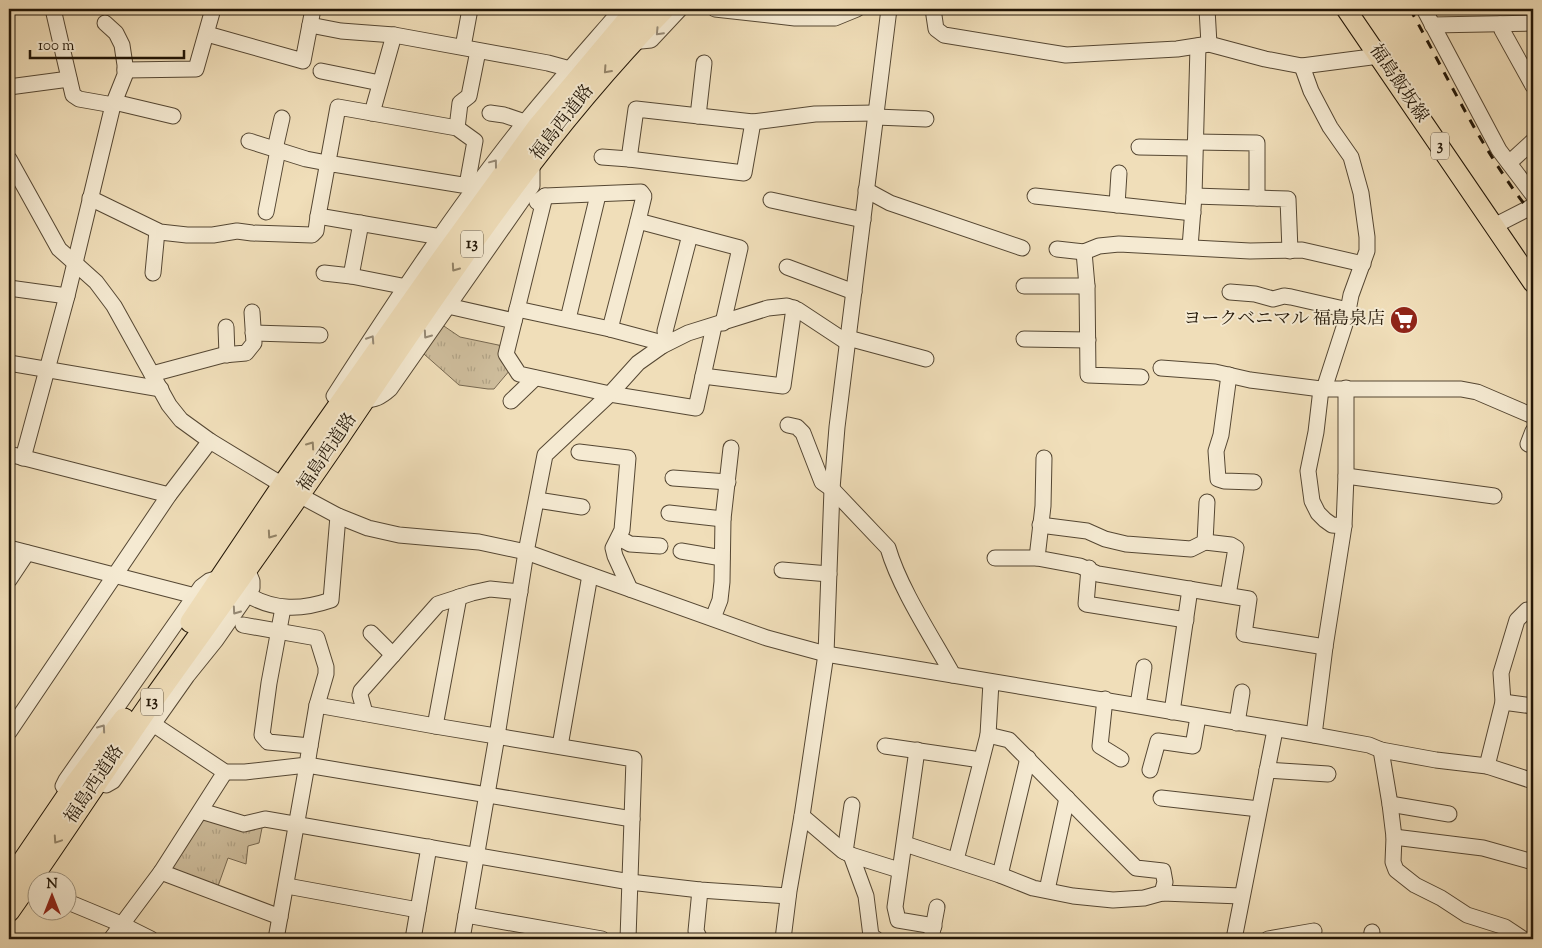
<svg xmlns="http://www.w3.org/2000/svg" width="1542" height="948" viewBox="0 0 1542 948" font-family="'Sorts Mill Goudy','Noto Serif JP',serif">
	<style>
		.grass { fill: url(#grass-tufts); stroke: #776850 }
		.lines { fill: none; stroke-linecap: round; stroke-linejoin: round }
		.minor-casing { stroke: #554733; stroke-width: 17 }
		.major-casing { stroke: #211506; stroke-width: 21 }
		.highway-casing { stroke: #211506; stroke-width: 23 }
		.minor { stroke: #f5ead2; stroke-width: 15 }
		.major { stroke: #f0deb9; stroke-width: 19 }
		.highway { stroke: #f0deb9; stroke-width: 21 }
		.rail { stroke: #211506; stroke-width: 3; stroke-dasharray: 9 9; stroke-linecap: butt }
		.oneway { stroke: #968a76 }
		.oneway2 { stroke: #938468 }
		.labels { text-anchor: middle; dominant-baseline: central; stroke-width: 4; stroke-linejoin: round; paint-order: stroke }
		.shield { fill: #f5ead2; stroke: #615543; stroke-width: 1 }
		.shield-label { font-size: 16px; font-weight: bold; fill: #211506 }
		.street-label { font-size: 18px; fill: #211506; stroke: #f5ead2 }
		.poi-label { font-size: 18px; fill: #211506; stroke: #f5ead2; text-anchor: end }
	</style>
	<defs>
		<pattern id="grass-tufts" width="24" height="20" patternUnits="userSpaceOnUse" patternTransform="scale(1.25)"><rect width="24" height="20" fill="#cdbc9b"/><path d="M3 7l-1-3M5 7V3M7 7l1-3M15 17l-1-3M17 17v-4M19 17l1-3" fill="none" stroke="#b0a184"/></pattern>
	</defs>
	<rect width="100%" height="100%" fill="#f0deb9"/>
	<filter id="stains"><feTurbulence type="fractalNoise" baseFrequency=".004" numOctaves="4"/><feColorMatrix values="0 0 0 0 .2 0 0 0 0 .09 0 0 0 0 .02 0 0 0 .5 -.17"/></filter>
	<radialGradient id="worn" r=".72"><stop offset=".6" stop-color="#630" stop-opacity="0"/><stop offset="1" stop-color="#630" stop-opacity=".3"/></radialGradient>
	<g class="grass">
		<path d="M435 320 460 337 503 346 510 370 494 389H488L459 385 416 347Z"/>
		<path d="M202 815 263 823 259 843 248 846 246 864 228 858 217 889 167 870Z"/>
	</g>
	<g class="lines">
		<defs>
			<g id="minor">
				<path d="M715 9 795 18H835L857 9"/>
				<path d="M933 9 936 29 944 35 1066 55 1177 49 1209 44 1265 59 1302 66 1379 56"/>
				<path d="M1207 9 1209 44"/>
				<path d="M1424 9 1499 150 1533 195"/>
				<path d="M105 23 116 33 122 45 125 65V75L113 105"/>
				<path d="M1500 24 1502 30 1533 86"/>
				<path d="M310 25 341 31 394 35 548 63 570 69"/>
				<path d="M1432 25 1533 23"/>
				<path d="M207 34 303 61 313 9"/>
				<path d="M631 42 651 40 680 9"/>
				<path d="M463 47 470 9"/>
				<path d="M1302 66 1311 91 1330 127 1351 157 1361 193 1367 237V251L1351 295 1346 321 1324 389"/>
				<path d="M125 70 196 69 213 9"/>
				<path d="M321 71 380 83"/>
				<path d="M9 87 69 79"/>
				<path d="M114 102 173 116"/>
				<path d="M372 113 394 35"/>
				<path d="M490 113 504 115 525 122"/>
				<path d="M698 116 704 63"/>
				<path d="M876 117 926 119"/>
				<path d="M457 128 460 103 469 96 478 51"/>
				<path d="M249 141 306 159 327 163 462 185H467L475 141 457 128 338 107 318 216 441 237"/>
				<path d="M1195 142 1257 143V198"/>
				<path d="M1139 147 1195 148"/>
				<path d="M275 149 282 118"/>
				<path d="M602 157 629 159 744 173 753 122"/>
				<path d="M9 159 59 249 96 282 114 306 169 405 181 420 210 441 299 495 338 516 368 528 399 535 479 542 526 552 767 638 826 654 1314 735 1369 745 1381 750 1436 760 1487 766 1533 781"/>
				<path d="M629 159 636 109 753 122 815 114 876 113"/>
				<path d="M1509 163 1533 141"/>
				<path d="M866 190 890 203 1022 248"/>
				<path d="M545 196 506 354 519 374 610 394 696 408 714 326"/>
				<path d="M1035 196 1193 213"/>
				<path d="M1194 196 1288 199 1290 251"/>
				<path d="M90 198 160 232 187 235H213L237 231 252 233 312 235 316 231 318 216"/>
				<path d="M771 200 863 220"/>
				<path d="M537 202 545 196 641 192 644 196 638 221"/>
				<path d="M1117 205 1119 173"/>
				<path d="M266 212 278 150"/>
				<path d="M1494 226 1533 206"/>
				<path d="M1190 247 1194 196 1198 46"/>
				<path d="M1057 249 1084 252 1099 246 1119 244 1250 251 1302 250 1363 264"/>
				<path d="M1084 252 1087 286 1088 375 1141 377"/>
				<path d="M787 267 854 292"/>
				<path d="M153 273 157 231"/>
				<path d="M324 273 351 276 407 287"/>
				<path d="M351 276 361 223"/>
				<path d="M1024 286H1087"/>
				<path d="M9 288 67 296"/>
				<path d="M1230 292 1255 294 1273 299 1284 296 1291 297 1348 310"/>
				<path d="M448 306 514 321"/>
				<path d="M517 309 610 329 655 341 662 346"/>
				<path d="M568 319 598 195"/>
				<path d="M226 327 227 355"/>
				<path d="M610 329 638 221 740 248 723 323"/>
				<path d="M253 333 320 335"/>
				<path d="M848 338 926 359"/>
				<path d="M1024 339 1088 340"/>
				<path d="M667 343 665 331 690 235"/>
				<path d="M9 363 161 389"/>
				<path d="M1161 368 1215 372 1250 380 1321 389H1461L1477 392 1533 416"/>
				<path d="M152 374 223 355 246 353 254 343 252 312"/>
				<path d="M1229 375 1221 435 1216 451 1218 479 1224 481 1254 482"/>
				<path d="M703 376 783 386 794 308"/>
				<path d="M1321 389 1316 432 1308 471 1312 501 1318 513 1325 520 1332 525 1344 526"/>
				<path d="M334 396C394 303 457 207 526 121 557 83 590 46 622 9"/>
				<path d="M363 400C375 400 381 397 390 389L532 186V162"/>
				<path d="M511 401 535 378"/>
				<path d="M788 425 797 427 803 433 822 482 832 489 888 548C900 589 932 637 953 675"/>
				<path d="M1528 444 1533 431"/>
				<path d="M579 452 628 458 622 530 613 548 615 556 630 589"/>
				<path d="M9 454 169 495"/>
				<path d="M23 458 67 296 113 105 79 99 73 95 53 9"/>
				<path d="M1044 458 1043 506 1037 558 1080 566 1098 574 1249 599 1244 634 1325 647"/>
				<path d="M1346 476 1494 496"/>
				<path d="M673 478 728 482"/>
				<path d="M537 500 582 507"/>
				<path d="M669 513 723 519"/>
				<path d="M1040 525 1087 531 1105 539 1126 544 1191 549 1205 542 1207 502"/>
				<path d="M619 538 630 544 660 546"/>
				<path d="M1205 542 1231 545 1236 548 1228 595"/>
				<path d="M9 548 195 596"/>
				<path d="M681 551 722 558"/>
				<path d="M995 558H1037"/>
				<path d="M1089 568 1086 604 1186 620"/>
				<path d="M782 570 829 574"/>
				<path d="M9 580 27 553"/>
				<path d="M248 595C275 611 302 610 331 600L338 516"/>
				<path d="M713 618 720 600 722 582 723 519 731 448"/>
				<path d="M243 625 317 638 326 667V674L317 705 310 746"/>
				<path d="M371 633 393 655"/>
				<path d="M1105 699 1100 746 1121 759"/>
				<path d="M1503 702 1533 706"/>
				<path d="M317 705 435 726 634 759 628 939"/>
				<path d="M1138 705 1144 667"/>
				<path d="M1172 712 1190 589"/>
				<path d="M365 713 360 695 361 691 438 604 472 593 490 589 520 592"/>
				<path d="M1237 723 1242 692"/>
				<path d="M153 724 225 772H245L307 765 310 746 268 742 262 735 269 683 283 608"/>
				<path d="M435 726 459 597"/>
				<path d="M9 732 169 495 210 441"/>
				<path d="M988 735 1009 740 1136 868 1163 871 1165 882 1162 893"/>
				<path d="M1314 735 1325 647 1344 526 1346 476V388"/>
				<path d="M560 746 590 575"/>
				<path d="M885 746 981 760"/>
				<path d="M917 750 895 907 898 920 934 926"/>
				<path d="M1381 750 1390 804 1394 837 1393 862 1396 870 1415 885 1441 898 1467 915 1505 927 1523 939"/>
				<path d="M1487 766 1503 702 1501 673 1517 620 1527 610"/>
				<path d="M1150 770 1158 741 1193 746 1198 717"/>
				<path d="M1267 770 1328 774"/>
				<path d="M97 782 106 785 113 781 187 676 216 640 252 588V581L247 569"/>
				<path d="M63 786 66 780 201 587 209 581 219 578"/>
				<path d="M1161 798 1259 809"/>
				<path d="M1390 804 1449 814"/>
				<path d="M201 811 244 824 265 819 630 882 700 890 788 896"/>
				<path d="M802 816 843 851 851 855 899 870"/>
				<path d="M1394 837 1483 848 1533 862"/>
				<path d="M905 844 1000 875 1033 888 1073 896 1113 900 1144 898 1162 893 1241 896"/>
				<path d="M845 852 852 805"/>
				<path d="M851 855 866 896 871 936 876 939"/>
				<path d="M956 860 988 735 991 682"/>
				<path d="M161 872 280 917"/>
				<path d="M1000 875 1028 758"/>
				<path d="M287 886 418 910"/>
				<path d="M700 890 696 931 700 939"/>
				<path d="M1047 890 1067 798"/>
				<path d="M68 902 121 924 151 939"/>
				<path d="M466 915 602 939"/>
				<path d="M111 939 161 872 225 772"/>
				<path d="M276 939 307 765 632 819"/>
				<path d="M413 939 429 847"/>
				<path d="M462 939 497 736 526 552 545 455 610 394 638 363 662 346 688 333 768 308 787 306 798 310 848 343"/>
				<path d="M783 939 789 891 802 816 826 654 832 489 837 427 889 9"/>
				<path d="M931 939 937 907"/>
				<path d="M1234 939 1275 730"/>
				<path d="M1268 939 1314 931"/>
				<path d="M1371 939 1372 932"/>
			</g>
			<path id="major" d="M1346 9 1533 283"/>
			<g id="highway">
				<path d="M191 622 283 485 443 258 538 127 637 9"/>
				<path d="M9 882 77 782 124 719"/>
				<path d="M9 911C56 844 101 775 148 707 212 617 277 528 339 437 439 289 538 137 664 9"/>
			</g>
		</defs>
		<use href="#minor" class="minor-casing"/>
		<use href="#major" class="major-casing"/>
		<use href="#highway" class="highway-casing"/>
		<use href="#minor" class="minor"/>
		<use href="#major" class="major"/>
		<use href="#highway" class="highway"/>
		<path class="rail" d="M1410 9C1448 77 1483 154 1533 215"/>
	</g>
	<defs><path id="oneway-chevron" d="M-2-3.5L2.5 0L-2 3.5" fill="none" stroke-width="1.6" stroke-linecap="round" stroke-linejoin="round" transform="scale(1.25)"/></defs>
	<g class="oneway">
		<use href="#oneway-chevron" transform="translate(659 32) rotate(133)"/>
		<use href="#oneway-chevron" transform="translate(494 163) rotate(-53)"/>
		<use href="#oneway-chevron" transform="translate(427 335) rotate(125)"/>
		<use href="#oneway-chevron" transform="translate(371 339) rotate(-57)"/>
		<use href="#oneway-chevron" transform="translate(236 611) rotate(125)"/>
		<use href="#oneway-chevron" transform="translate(102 728) rotate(-55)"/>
	</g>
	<g class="oneway2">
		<use href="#oneway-chevron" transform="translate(607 70) rotate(132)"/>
		<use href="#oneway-chevron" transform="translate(455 268) rotate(125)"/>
		<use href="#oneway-chevron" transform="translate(311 445) rotate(-55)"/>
		<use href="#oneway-chevron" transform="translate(271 535) rotate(125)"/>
		<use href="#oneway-chevron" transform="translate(57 840) rotate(124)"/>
	</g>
	<defs>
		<symbol id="supermarket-disc" viewBox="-11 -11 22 22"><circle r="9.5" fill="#8f2418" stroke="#f5ead2"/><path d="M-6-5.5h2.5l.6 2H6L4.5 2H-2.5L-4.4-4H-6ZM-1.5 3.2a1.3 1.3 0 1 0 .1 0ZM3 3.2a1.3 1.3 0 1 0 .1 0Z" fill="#fff"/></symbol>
	</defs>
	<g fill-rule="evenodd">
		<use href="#supermarket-disc" x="1388" y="304" width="32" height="32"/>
	</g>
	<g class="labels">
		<g class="shield">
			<rect x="1431" y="132.5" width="18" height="27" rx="4"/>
			<rect x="461" y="230.5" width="22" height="27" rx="4"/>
			<rect x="141" y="688.5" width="22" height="27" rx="4"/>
		</g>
		<g class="shield-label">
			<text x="1440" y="146">3</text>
			<text x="472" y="244">13</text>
			<text x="152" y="702">13</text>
		</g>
		<g class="street-label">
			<text transform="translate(1398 84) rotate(56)">福島飯坂線</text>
			<text transform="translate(563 123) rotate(-52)">福島西道路</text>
			<text transform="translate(328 453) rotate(-56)">福島西道路</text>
			<text transform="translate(95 785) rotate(-56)">福島西道路</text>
		</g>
		<g class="poi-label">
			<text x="1385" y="320">ヨークベニマル 福島泉店</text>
		</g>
	</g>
	<rect width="1542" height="948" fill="none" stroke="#f0deb9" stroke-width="30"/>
	<rect x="10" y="10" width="1522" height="928" fill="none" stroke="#211506" stroke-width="2.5"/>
	<rect x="15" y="15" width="1512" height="918" fill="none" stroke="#211506"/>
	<g transform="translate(52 896)"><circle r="24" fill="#f5ead2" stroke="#a09580"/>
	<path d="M0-4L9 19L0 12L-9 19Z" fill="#8f2418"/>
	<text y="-8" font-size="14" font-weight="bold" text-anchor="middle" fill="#211506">N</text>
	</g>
	<path d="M30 50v8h154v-8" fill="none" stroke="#211506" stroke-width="2.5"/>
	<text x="38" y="50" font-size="15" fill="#211506" stroke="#f5ead2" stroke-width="4" paint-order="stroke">100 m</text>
	<rect width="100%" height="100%" filter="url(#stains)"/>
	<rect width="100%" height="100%" fill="url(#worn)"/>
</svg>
